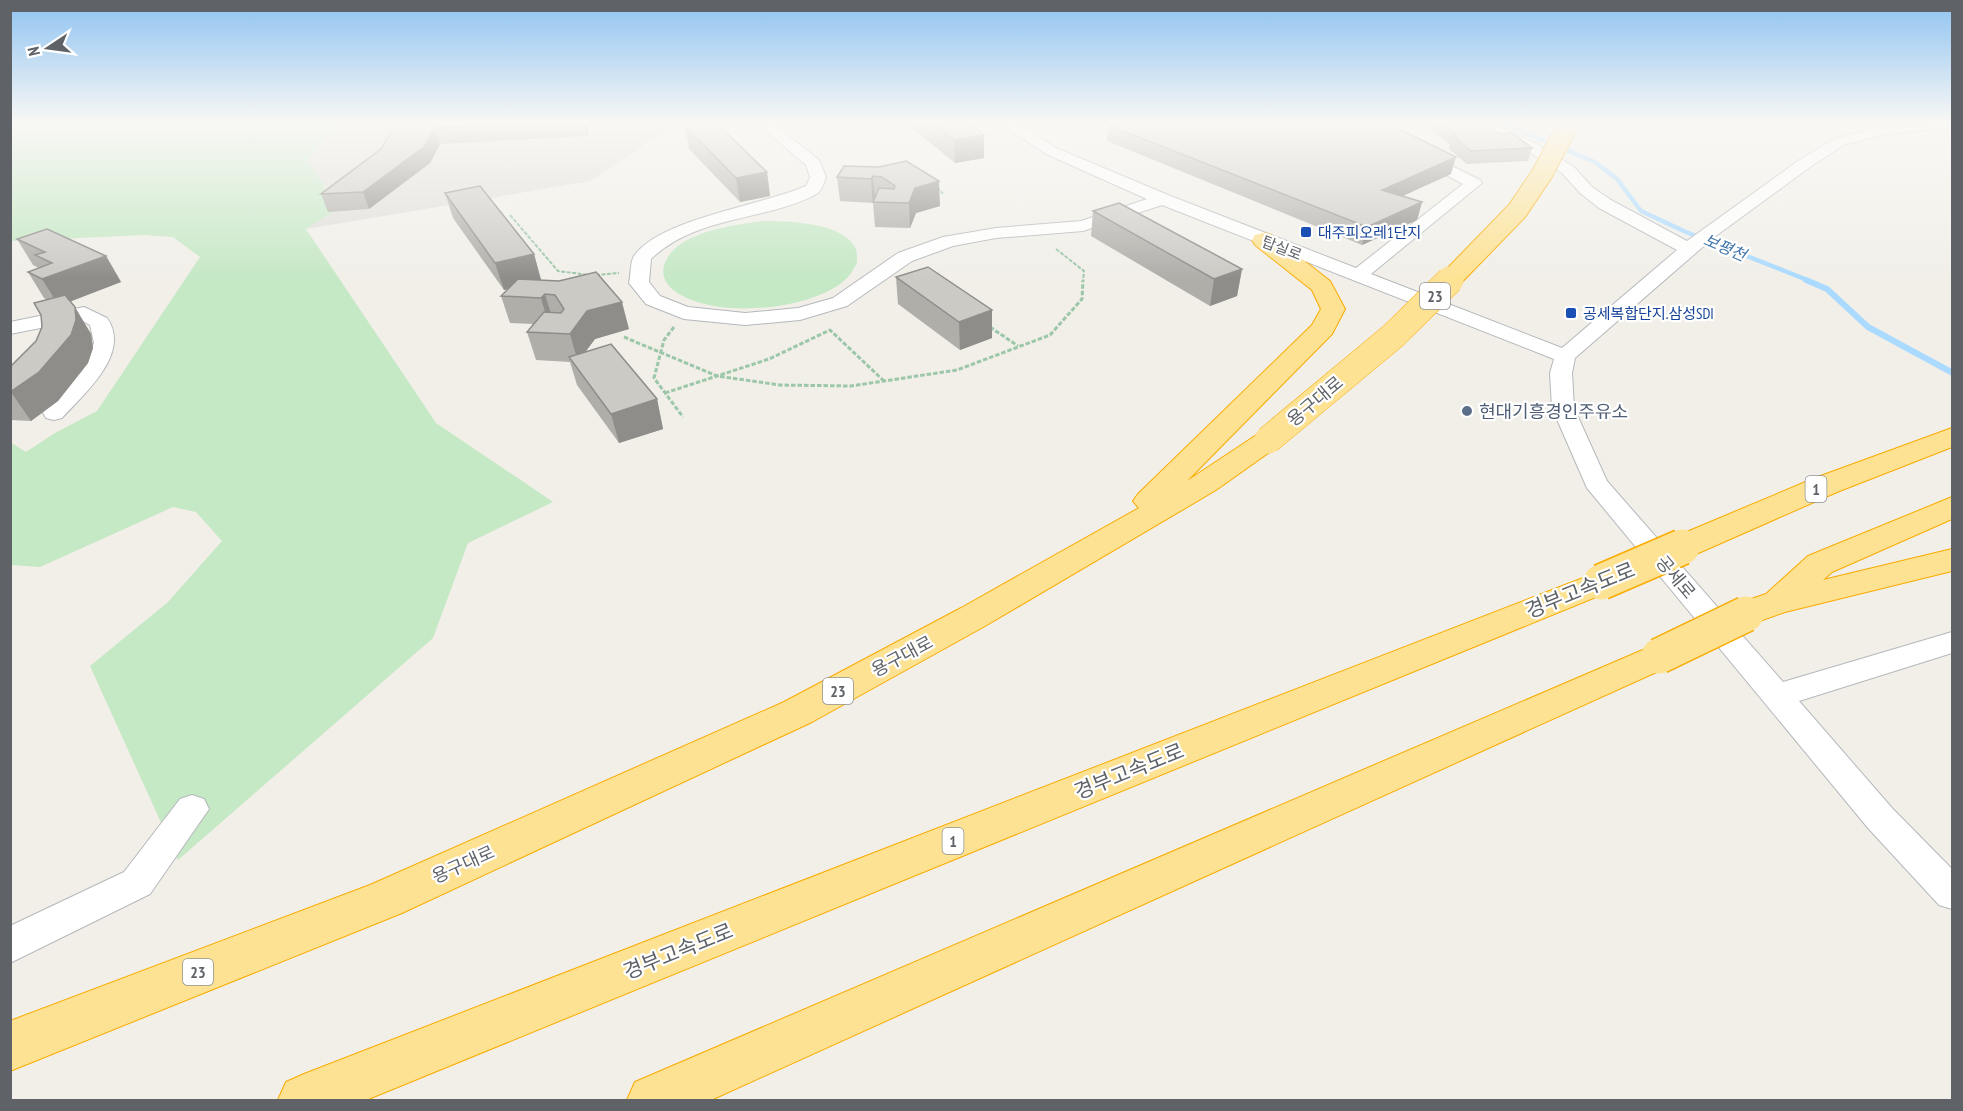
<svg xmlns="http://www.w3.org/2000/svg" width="1963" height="1111" viewBox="0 0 1963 1111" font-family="'PT Sans Narrow','Noto Sans KR',sans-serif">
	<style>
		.industrial { fill: #e0deda }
		.green { fill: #c5e8c5 }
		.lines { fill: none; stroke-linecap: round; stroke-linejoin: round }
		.stream-far1 { stroke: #aadaff; stroke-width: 4.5 }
		.stream { stroke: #aadaff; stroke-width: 6 }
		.minor-casing { stroke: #b5b8bc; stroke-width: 2 }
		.highway-casing { stroke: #f9ab00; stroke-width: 2 }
		.path-far1 { stroke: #9cc7a9; stroke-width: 2; stroke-dasharray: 4 1.5; stroke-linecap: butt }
		.path { stroke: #9cc7a9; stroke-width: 3; stroke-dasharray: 4.5 2; stroke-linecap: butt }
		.minor { fill: #fff; fill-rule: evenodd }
		.highway { fill: #fde293; fill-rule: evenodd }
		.highway-bridge-far2-casing { stroke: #f9ab00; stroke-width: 22; stroke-linecap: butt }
		.highway-bridge-far1-casing { stroke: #f9ab00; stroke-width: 28; stroke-linecap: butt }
		.highway-bridge-casing { stroke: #f9ab00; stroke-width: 38; stroke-linecap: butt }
		.highway-bridge-far2 { stroke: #fde293; stroke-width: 20 }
		.highway-bridge-far1 { stroke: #fde293; stroke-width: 27 }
		.highway-bridge { stroke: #fde293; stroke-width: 35 }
		.wall { fill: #afaea9 }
		.shaded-wall { fill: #8f8d8a }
		.building { fill: #cccac5; stroke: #8f8d8a; stroke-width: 1.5 }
		.transit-dot { fill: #1a4fb4; stroke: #fff; stroke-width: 2 }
		.service-dot { fill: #5c6f8a; stroke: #fff; stroke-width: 2 }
		.labels { text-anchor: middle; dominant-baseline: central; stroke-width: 4.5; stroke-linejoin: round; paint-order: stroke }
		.far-transit-label { font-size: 15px; fill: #164399; stroke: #fff; text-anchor: start }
		.far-street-label { font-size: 15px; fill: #5f6368; stroke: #fff }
		.far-water-label { font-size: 16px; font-style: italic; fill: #4174aa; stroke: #fff }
		.shield { fill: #fff; stroke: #8f9295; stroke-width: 1.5 }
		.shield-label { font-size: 16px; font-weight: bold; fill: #5f6368 }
		.street-label { font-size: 18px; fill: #5f6368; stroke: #fff }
		.service-label { font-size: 18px; fill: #4e5e75; stroke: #fff; text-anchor: start }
		.near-street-label { font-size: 21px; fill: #5f6368; stroke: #fff }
	</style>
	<rect width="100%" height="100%" fill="#f1efe8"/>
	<path class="industrial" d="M339 123H677L669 131 650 141 591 181 306 229 337 209 308 160Z"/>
	<g class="green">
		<path d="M11 123H339L308 160 338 209 306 229 436 423 553 502 468 543 433 638 178 860 90 666 168 602 222 541 196 512 173 507 40 567 11 565 10 442 26 452 55 433 97 411 200 257 173 237 145 235 11 241Z"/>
		<path d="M763 221C787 221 844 222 856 249 857 252 857 259 857 263 854 268 851 274 847 278 813 312 705 321 670 287 664 281 662 273 664 266 673 232 734 225 763 221Z"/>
	</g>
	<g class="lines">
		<path class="stream-far1" d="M1502 123 1595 162 1617 179 1641 211 1686 232 1810 281"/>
		<path class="stream" d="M1806 280 1827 289 1868 327 1951 372"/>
		<defs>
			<g id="minor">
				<path d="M765 123H779V128L819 160 826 177C824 182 822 190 818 193 806 201 788 206 774 210 732 221 684 227 651 259L649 282 660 296 688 307 745 313 798 308 833 298 898 253 943 237 996 228 1081 221 1147 199 1046 154 999 123H1017L1056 148 1168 195 1356 268 1463 184 1347 123H1366L1480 180 1482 183 1371 274 1562 348 1677 250 1599 208 1580 193 1562 173 1525 149 1471 123H1491L1535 143 1574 167 1592 187 1611 200 1687 241 1798 161 1834 139 1885 126 1952 123V127L1885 134 1844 145 1810 167 1713 238 1575 358 1572 373 1574 408 1607 481 1783 682 1952 632V653L1799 701 1892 808 1952 869V909L1939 905 1868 828 1587 488 1552 408 1550 373 1554 359 1162 205 1083 231 996 238 953 246 912 261 847 306 800 320 745 325 684 319 646 304 629 283C631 275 630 262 634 256 659 219 763 205 806 186L810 177 806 165 767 132Z"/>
				<path d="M84 307 107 318C132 353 84 394 62 418L54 420 46 418 43 413 46 408 82 371 94 343 90 325 81 320 10 334V322Z"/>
				<path d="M192 795 204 799 209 809 150 894 10 963V926L124 872 180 799Z"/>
			</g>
			<g id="highway">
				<path d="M1263 233 1271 235 1330 281 1345 309 1332 334 1187 481 1258 434 1268 431 1278 434 1282 440 1278 446 1216 490 985 626 812 722 402 913 10 1071V1021L370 885 784 702 961 608 1139 508 1133 501 1138 494 1312 325 1321 309 1312 290 1255 245 1252 240 1255 235Z"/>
				<path d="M1952 428V447L1837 492 1694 555 1682 558 1670 555 1666 547 1670 539 1815 478Z"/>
				<path d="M1952 497V519L1832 572 1823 580 1952 549V571L1785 612 1746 626 1734 623 1728 614 1734 605 1766 594 1808 556Z"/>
				<path d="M1601 571 1613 574 1618 582 1613 590 366 1100H278L286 1082 304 1074Z"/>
				<path d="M1659 643 1672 647 1677 656 1672 665 711 1100H627L635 1082Z"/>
			</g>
		</defs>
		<use href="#minor" class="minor-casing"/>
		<use href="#highway" class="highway-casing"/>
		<g class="path-far1">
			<path d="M937 187 943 194"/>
			<path d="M510 215 558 271 589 275"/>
			<path d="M1056 249 1084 271 1083 281"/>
			<path d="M596 275 619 273"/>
		</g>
		<g class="path">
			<path d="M674 327 664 340 654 378 683 417"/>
			<path d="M990 327 1018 346"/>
			<path d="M624 337 717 376 780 385 851 386 957 370 1050 335 1082 299 1083 280"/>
			<path d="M665 393 769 359 830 330 884 381"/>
		</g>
		<use href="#minor" class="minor"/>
		<use href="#highway" class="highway"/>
		<defs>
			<path id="highway-bridge-far2" d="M1449 281 1517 211 1542 174 1569 123"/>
			<path id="highway-bridge-far1" d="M1268 440 1393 336 1450 280"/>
			<g id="highway-bridge">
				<path d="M1601 582 1682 547"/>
				<path d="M1659 656 1746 614"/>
			</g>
		</defs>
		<use href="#highway-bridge-far2" class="highway-bridge-far2-casing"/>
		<use href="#highway-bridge-far1" class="highway-bridge-far1-casing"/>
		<use href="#highway-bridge" class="highway-bridge-casing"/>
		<use href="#highway-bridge-far2" class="highway-bridge-far2"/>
		<use href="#highway-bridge-far1" class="highway-bridge-far1"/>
		<use href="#highway-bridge" class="highway-bridge"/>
	</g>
	<g class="wall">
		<path d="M396 123H590L587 136 440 144 430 163 369 209 328 212 321 194 381 149Z"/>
		<path d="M906 123H969L984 135V158L955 163Z"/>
		<path d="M1426 123H1486L1500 134 1532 148 1528 161 1467 164 1449 149 1450 145 1425 125Z"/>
		<path d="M1108 125 1451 174 1403 196 1422 202 1417 220 1362 245 1107 141Z"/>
		<path d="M685 126 767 172 770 196 740 202 689 149Z"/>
		<path d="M879 167 940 206 916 213 910 228 875 227 873 203 840 201 837 177Z"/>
		<path d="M445 193 534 254 541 280 629 329 595 339 585 352 657 399 663 429 619 443 577 385 570 362 536 360 527 332 533 324 510 323 501 296 508 289 504 290 453 218Z"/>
		<path d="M1093 211 1242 269 1237 296 1210 306 1091 236Z"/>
		<path d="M17 239 106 256 121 282 70 301 91 334 93 348 88 363 58 401 31 421 10 420V367L36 341 42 327 47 300 44 298 28 272 39 268 33 265Z"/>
		<path d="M896 277 992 338 960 350 898 304Z"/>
	</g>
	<g class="shaded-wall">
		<path d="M583 123H590L587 136Z"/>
		<path d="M434 128 440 144 430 163 369 209 363 192Z"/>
		<path d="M984 135V158L955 163 954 140Z"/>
		<path d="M1456 157 1451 174 1378 207 1382 190Z"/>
		<path d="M767 172 770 196 740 202 736 178Z"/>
		<path d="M873 176 875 201 873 203 871 179Z"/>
		<path d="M939 181 940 206 916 213 910 228 909 203 915 188Z"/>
		<path d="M1422 202 1417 220 1362 245 1367 227Z"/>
		<path d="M534 254 541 280 504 290 495 263Z"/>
		<path d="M106 256 121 282 59 306 42 279Z"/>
		<path d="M1242 269 1237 296 1210 306 1214 279Z"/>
		<path d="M545 294 553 321 549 326 541 298Z"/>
		<path d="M622 302 629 329 595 339 578 362 570 334 587 311Z"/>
		<path d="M75 307 91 334 93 348 88 363 58 401 31 421 11 392Z"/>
		<path d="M992 310V338L960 350 959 322Z"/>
		<path d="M657 399 663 429 619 443 611 414Z"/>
	</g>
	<g class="building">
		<path d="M396 123H525L434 128 425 146 363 192 321 194 381 149Z"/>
		<path d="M699 123H716L767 172 736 178 685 126Z"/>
		<path d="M933 123H969L984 135 954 140Z"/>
		<path d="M1108 123H1387L1456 157 1382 190 1422 202 1367 227 1108 125Z"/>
		<path d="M1442 123H1486L1500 134 1512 133 1532 148 1471 151 1453 136H1457Z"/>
		<path d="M906 161 939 181 915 188 909 203 873 202 879 188 894 189 895 186 882 177 873 176 871 179 837 177 844 166 879 167Z"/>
		<path d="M480 186 534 254 495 263 445 193Z"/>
		<path d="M1119 203 1242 269 1214 279 1093 211Z"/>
		<path d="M47 229 106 256 42 279 28 272 52 263 35 255 45 252 17 239Z"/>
		<path d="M928 267 992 310 959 322 896 277Z"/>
		<path d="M596 272 622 302 587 311 570 334 527 332 544 312 561 313 564 309 555 295 545 294 541 298 501 296 518 279 559 281Z"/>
		<path d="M65 295 75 307 76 320 71 335 39 372 10 392V367L36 341 42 327 41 315 34 303Z"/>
		<path d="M611 344 657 399 611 414 569 357Z"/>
	</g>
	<linearGradient id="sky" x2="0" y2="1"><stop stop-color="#8fc3f1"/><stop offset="0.44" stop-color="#f9f8f5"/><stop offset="1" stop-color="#f9f8f5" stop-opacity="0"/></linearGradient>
	<rect width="1963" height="279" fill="url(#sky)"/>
	<g class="transit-dot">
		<rect x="1300" y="226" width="12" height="12" rx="3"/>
		<rect x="1565" y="307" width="12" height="12" rx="3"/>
	</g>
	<circle class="service-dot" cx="1467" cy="411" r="6"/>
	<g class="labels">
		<g class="far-transit-label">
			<text x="1318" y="232">대주피오레1단지</text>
			<text x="1583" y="313">공세복합단지.삼성SDI</text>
		</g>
		<g class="far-street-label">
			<text transform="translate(1282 248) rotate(21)">탑실로</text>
		</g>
		<g class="far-water-label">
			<text transform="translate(1725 247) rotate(23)">보평천</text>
		</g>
		<g class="shield">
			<rect x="1420" y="283" width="30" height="26" rx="4.5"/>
			<rect x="1805.5" y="476" width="21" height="26" rx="4.5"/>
			<rect x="823" y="678" width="30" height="26" rx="4.5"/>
			<rect x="942.5" y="828" width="21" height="26" rx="4.5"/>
			<rect x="183" y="959" width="30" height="26" rx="4.5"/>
		</g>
		<g class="shield-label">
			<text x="1435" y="296">23</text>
			<text x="1816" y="489">1</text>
			<text x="838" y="691">23</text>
			<text x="953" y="841">1</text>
			<text x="198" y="972">23</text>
		</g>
		<g class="street-label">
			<text transform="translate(1315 401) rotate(-40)">용구대로</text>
			<text transform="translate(1676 577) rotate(50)">공세로</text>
			<text transform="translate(902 656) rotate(-28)">용구대로</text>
			<text transform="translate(463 864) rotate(-24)">용구대로</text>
		</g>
		<g class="service-label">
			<text x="1479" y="411">현대기흥경인주유소</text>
		</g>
		<g class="near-street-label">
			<text transform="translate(1580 590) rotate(-22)">경부고속도로</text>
			<text transform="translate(1129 771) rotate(-22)">경부고속도로</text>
			<text transform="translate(678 951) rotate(-22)">경부고속도로</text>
		</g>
	</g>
	<rect width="1963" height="1111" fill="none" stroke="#5f6368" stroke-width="24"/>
	<g transform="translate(48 48) rotate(257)" stroke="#ffffff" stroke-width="4.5" paint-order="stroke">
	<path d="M0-4.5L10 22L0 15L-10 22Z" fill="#5f6368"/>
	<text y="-9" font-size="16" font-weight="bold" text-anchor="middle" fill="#5f6368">N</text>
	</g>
</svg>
